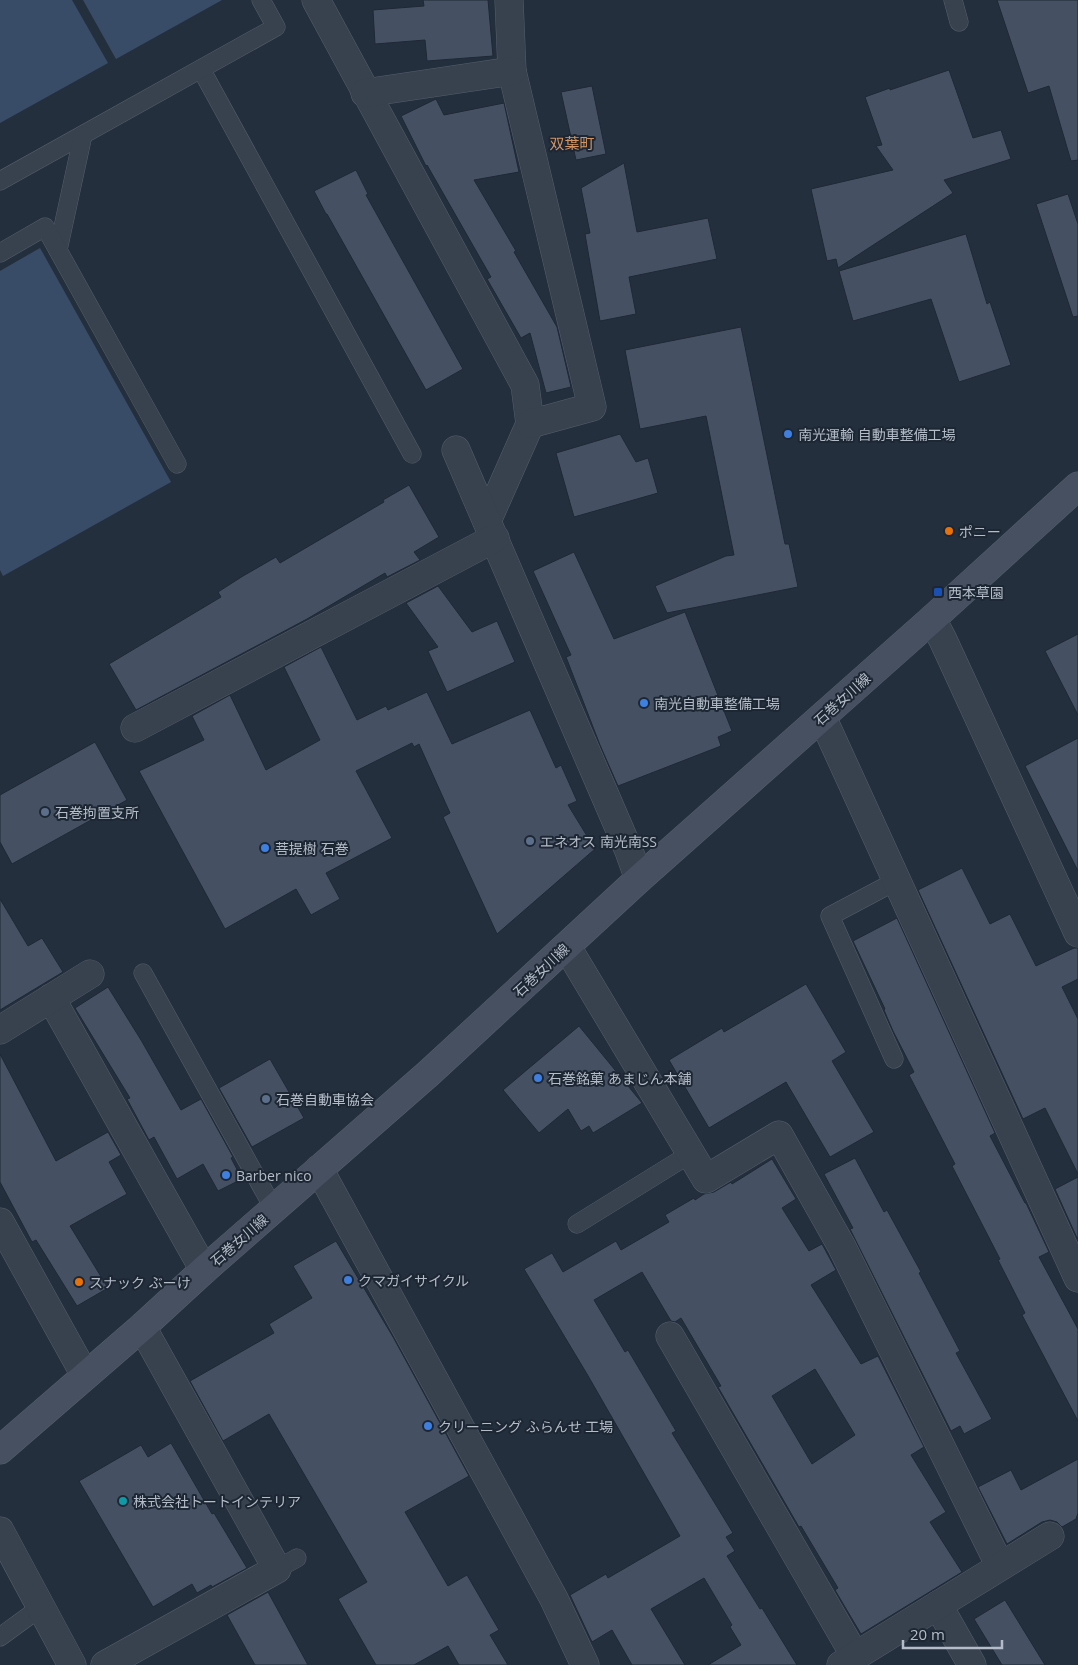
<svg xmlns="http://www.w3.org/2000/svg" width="1078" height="1665" viewBox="0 0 1078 1665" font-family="'Open Sans','Noto Sans JP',sans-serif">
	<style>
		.water { fill: #394c67 }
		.building { fill: #455162; stroke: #1f2835; fill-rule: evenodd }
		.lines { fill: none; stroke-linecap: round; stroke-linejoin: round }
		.service-casing { stroke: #565f6c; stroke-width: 19 }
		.minor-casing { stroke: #565f6c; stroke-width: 29 }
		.secondary-casing { stroke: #565f6c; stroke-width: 29 }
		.service { stroke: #38414e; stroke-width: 18 }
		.minor { stroke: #38414e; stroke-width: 28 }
		.secondary { stroke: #465061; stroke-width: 28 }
		.shop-dot { fill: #3f7fe0; stroke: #1d2633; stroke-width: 2 }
		.food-dot { fill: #e8710a; stroke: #1d2633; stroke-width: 2 }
		.transit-dot { fill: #1a4fb4; stroke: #1d2633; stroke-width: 2 }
		.service-dot { fill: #5c6f8a; stroke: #1d2633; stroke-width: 2 }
		.culture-dot { fill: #0f9aa8; stroke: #1d2633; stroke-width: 2 }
		.labels { text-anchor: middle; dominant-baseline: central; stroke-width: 4; stroke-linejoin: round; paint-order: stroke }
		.poi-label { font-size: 14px; fill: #b4bcc9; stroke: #1d2633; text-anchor: start }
		.street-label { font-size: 14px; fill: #b4bcc9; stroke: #1d2633 }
		.neighbourhood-label { font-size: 15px; fill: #d59563; stroke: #1d2633 }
	</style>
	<rect width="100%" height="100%" fill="#242f3e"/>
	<g class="water">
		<path d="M0 0H72L108 63 0 123Z"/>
		<path d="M83 0H222L116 59Z"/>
		<path d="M40 248 171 482 3 576 0 570V271Z"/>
	</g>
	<g class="building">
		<path d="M423 0H488L493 56 427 61 425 40 375 44 373 10 424 6Z"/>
		<path d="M997 0H1078V160L1071 161 1049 86 1028 93Z"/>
		<path d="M949 70 973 138 1001 130 1011 159 944 180 953 193 838 268 836 259 827 261 811 189 893 170 876 146 882 145 865 97 890 88V90Z"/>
		<path d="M592 86 606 154 576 160 561 92Z"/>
		<path d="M436 99 444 115 504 103 519 172 474 180 516 251 514 252 557 327 571 387 546 393 530 333 521 338 487 279 491 277 427 165 426 166 401 116Z"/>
		<path d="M624 163 637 232 708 218 717 259 629 277 636 314 600 321 585 234 590 233 581 188Z"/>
		<path d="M356 170 368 194 366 195 463 369 426 390 327 214H326L314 191Z"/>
		<path d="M1068 194 1078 224V316L1073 317 1036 204Z"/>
		<path d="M966 234 987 304 990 302 1011 365 959 382 931 299 853 321 839 271Z"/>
		<path d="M741 327 785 544H789L798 587 667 613 655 586 726 556 734 555 706 416 640 429 625 350Z"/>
		<path d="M620 434 636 462 648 458 658 493 574 517 556 453Z"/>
		<path d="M409 485 439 537 414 552 420 560 387 577 385 573 307 619 136 710 109 664 221 597 218 592 243 576 276 557 280 563 384 502 383 500Z"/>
		<path d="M574 552 614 639 685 612 732 731 718 737 721 746 618 786 600 745 566 657 571 655 533 571Z"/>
		<path d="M438 586 472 632 497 621 515 662 447 692 428 651 438 647 406 603Z"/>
		<path d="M1078 634V715L1045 651Z"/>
		<path d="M321 647 357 720 386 706 388 710 427 692 452 744 530 710 556 768 561 765 577 801 568 805 595 849 497 934 443 817 450 813 419 744 414 747 412 743 356 771 392 838 326 873 340 899 311 915 296 889 225 929 139 771 204 740 192 716 230 695 266 770 320 740 284 667Z"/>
		<path d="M1078 738V871L1025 766Z"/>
		<path d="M95 742 127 800 12 864 0 842V795Z"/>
		<path d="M962 868 990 924 1010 914 1036 966 1074 948H1078V979L1062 987 1078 1019V1174L1045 1108 1023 1119 918 890Z"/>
		<path d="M0 899 28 946 42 938 63 972 0 1010Z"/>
		<path d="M897 918 995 1133 990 1136 1025 1203H1026L1049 1252 1039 1257 1078 1329V1421L1022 1315 1025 1313 998 1260 1000 1259 952 1166 955 1164 909 1075 914 1072 893 1031 884 1010 885 1009 853 941Z"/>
		<path d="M806 984 846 1052 832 1061 874 1132 830 1157 786 1082 709 1128 669 1060 722 1028 724 1032Z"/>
		<path d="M108 987 141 1040 181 1110 201 1099 233 1157 231 1158 242 1179 218 1191 203 1164 177 1179 154 1137 149 1140 127 1099 130 1098 75 1008Z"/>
		<path d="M579 1026 642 1103 593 1133 589 1126 581 1131 568 1109 539 1133 503 1090Z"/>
		<path d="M0 1054 56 1161 108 1132 121 1155 109 1162 127 1194 70 1226 108 1288 77 1306 36 1240 32 1242 0 1182Z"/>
		<path d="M270 1059 304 1118 252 1147 219 1088Z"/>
		<path d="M855 1158 884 1212 887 1210 921 1272 919 1273 960 1351 956 1353 992 1419 964 1434 960 1426 951 1431 850 1229 853 1228 824 1174Z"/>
		<path d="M772 1159 796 1199 782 1208 809 1251 822 1244 836 1270 811 1285 861 1364 878 1356 924 1447 911 1455 946 1512 930 1522 962 1572 861 1634 835 1590 838 1588 801 1526 799 1527 718 1387 721 1386 681 1318 675 1322 671 1321 642 1272 594 1300 625 1352 628 1350 676 1431 672 1433 733 1533 726 1537 735 1551 727 1556 760 1609 762 1608 797 1665H708L741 1645 730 1627 732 1625 704 1578 651 1609 685 1665H632L612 1630 592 1642 570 1595 606 1574 608 1578 680 1536 587 1374 524 1269 552 1253 563 1272 616 1241 621 1250 669 1222 665 1215 694 1198 695 1200 704 1194 714 1192 731 1182 732 1184ZM815 1369 855 1435 812 1464 772 1396Z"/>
		<path d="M1078 1177V1238H1077L1055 1189Z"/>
		<path d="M336 1241 393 1337 469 1476 405 1512 448 1586 467 1575 499 1630 490 1635 508 1665H459L448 1646 414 1665H376L338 1599 367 1582 269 1414 223 1441 190 1381 274 1333 269 1324 312 1298 293 1266Z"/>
		<path d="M171 1443 212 1514 214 1513 247 1568 212 1587 211 1585 197 1593 192 1584 153 1607 79 1481 141 1445 148 1457Z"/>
		<path d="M1078 1459V1513L1076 1519 1062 1527 1057 1522 1050 1520 1042 1522 1007 1544 978 1487 1011 1470 1021 1490Z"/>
		<path d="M268 1592 308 1665H255L227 1615Z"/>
		<path d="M1005 1600 1045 1665H1002L974 1619Z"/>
	</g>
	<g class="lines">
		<defs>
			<g id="service">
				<path d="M953 0 959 22"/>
				<path d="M201 69 412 454"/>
				<path d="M0 181 276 27 261 0"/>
				<path d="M58 250 83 135"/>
				<path d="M0 253 45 227 177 464"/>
				<path d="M143 973 274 1209"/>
				<path d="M894 1059 830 916 896 881"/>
				<path d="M577 1224 690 1154"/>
				<path d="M277 1569 297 1558"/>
				<path d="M0 1637 41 1607"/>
			</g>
			<g id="minor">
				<path d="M316 0 525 385 530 424 487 521"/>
				<path d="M509 0 512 71 592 407 530 424"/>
				<path d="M365 93 512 71"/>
				<path d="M456 450 629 851 639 879"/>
				<path d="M932 619 943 640 1078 933"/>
				<path d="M822 717 1078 1278"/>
				<path d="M135 728 495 538"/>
				<path d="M567 947 706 1179 779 1135 842 1247 1000 1566"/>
				<path d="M51 998 204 1270"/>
				<path d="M0 1030 90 974"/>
				<path d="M319 1169 554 1599 585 1665"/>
				<path d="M0 1222 85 1375"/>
				<path d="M670 1336 855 1656"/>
				<path d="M0 1531 72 1665"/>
				<path d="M938 1605 972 1665"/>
				<path d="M105 1665 277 1569 142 1327"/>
				<path d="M841 1665 1050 1536"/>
			</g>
			<path id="secondary" d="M0 1450 142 1327 204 1270 429 1073 639 879 932 619 1078 486"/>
		</defs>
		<use href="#service" class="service-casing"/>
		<use href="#minor" class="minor-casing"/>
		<use href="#secondary" class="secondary-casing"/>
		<use href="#service" class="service"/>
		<use href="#minor" class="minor"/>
		<use href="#secondary" class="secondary"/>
	</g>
	<g class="shop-dot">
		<circle cx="788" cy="434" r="5"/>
		<circle cx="644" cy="703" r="5"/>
		<circle cx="265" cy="848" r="5"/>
		<circle cx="538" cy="1078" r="5"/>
		<circle cx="226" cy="1175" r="5"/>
		<circle cx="348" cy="1280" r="5"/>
		<circle cx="428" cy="1426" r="5"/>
	</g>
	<g class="food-dot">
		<circle cx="949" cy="531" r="5"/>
		<circle cx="79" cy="1282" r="5"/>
	</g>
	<rect class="transit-dot" x="933" y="587" width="10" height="10" rx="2.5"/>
	<g class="service-dot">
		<circle cx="45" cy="812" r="5"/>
		<circle cx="530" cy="841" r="5"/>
		<circle cx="266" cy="1099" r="5"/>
	</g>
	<circle class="culture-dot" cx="123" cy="1501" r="5"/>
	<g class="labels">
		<g class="poi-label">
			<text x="798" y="434">南光運輸 自動車整備工場</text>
			<text x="959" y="531">ポニー</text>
			<text x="948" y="592">西本草園</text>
			<text x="654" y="703">南光自動車整備工場</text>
			<text x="55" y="812">石巻拘置支所</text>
			<text x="540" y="841">エネオス 南光南SS</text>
			<text x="275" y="848">菩提樹 石巻</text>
			<text x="548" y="1078">石巻銘菓 あまじん本舗</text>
			<text x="276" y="1099">石巻自動車協会</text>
			<text x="236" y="1175">Barber nico</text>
			<text x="358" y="1280">クマガイサイクル</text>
			<text x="89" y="1282">スナック ぶーけ</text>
			<text x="438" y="1426">クリーニング ふらんせ 工場</text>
			<text x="133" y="1501">株式会社トートインテリア</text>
		</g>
		<g class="street-label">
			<text transform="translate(842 699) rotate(-42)">石巻女川線</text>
			<text transform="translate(541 970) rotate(-43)">石巻女川線</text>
			<text transform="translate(239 1240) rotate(-41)">石巻女川線</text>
		</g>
		<g class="neighbourhood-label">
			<text x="572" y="143">双葉町</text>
		</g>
	</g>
	<path d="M903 1640v8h99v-8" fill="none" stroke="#b4bcc9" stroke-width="2.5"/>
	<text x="910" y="1640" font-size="15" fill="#b4bcc9" stroke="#1d2633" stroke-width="4" paint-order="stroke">20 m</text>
</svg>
